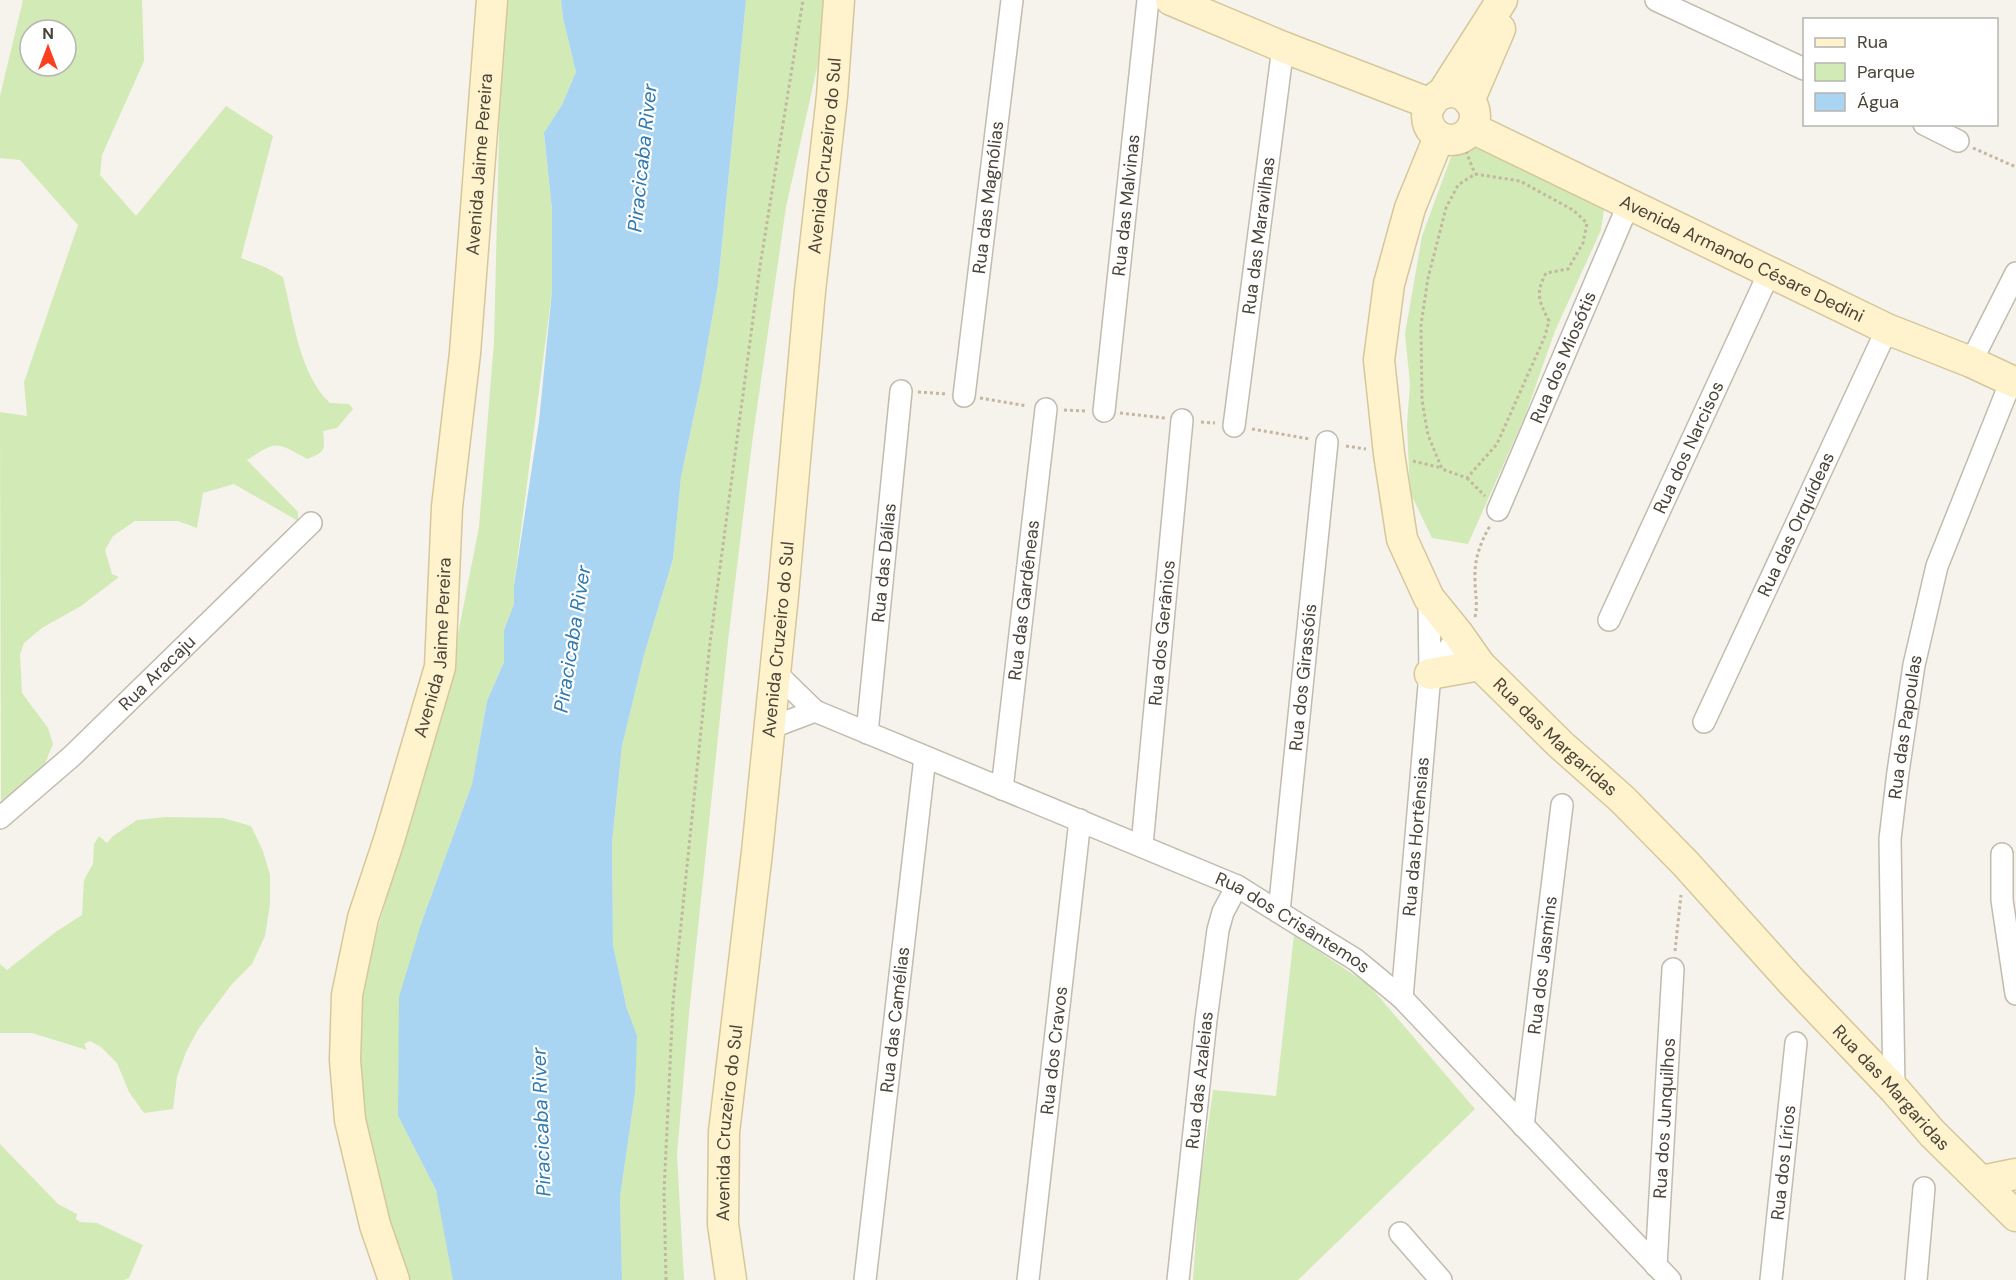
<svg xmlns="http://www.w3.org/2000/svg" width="2016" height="1280" viewBox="0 0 2016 1280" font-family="'DM Sans',sans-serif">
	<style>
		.green { fill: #d2eab5; fill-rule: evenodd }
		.water { fill: #a9d4f2 }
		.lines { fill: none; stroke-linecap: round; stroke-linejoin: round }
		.street-casing { stroke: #c2bbae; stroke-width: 24 }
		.secondary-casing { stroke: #d6c79b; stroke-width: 33 }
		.path { stroke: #c4b79f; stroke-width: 3; stroke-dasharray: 3 3; stroke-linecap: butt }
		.street { stroke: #fff; stroke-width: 21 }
		.secondary { stroke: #fff3cd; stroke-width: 30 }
		.labels { text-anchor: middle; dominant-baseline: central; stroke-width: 4.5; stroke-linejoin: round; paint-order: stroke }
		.street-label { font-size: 18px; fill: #4b4439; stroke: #fff }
		.water-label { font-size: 20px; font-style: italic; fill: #2e7ab2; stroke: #fff }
	</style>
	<rect width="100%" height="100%" fill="#f6f3ec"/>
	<g class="green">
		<path d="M23 0H142L144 61 102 155 100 175 136 216 226 106 273 136 241 258 265 267 283 277C293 317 299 374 330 403L349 404 353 409 337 428 323 431C325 450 326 452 307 459 276 442 278 440 247 460L298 512V521L234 484 203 493 197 528 178 521H135L113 536 105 550 112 574 119 577 81 606 42 628 24 643 20 654 22 693 48 728 53 744 40 776 16 798 1 803 0 412 27 416 24 382 78 225 20 160 0 158V96ZM30 30H66V66H30Z"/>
		<path d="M507 0H561L563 18 576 72 562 105 544 134 552 210V291L514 584V604L504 630V662L487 701 472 784 422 921 398 1116 436 1190 454 1280H403L362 1115 356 1056 359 995 450 675 479 527 494 342 501 54Z"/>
		<path d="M746 0H826L819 59 786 207 752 443 728 641 689 1014 677 1155 684 1280H622L620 1197 635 1093 636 1049 613 945 612 842 622 746 644 655 673 559 681 477 701 382 718 284Z"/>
		<path d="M1473 147 1512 161 1604 210 1601 230 1555 331 1525 416 1468 544 1432 538 1410 492 1407 425 1410 384 1405 334 1422 236 1451 157Z"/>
		<path d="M166 817 223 818 251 826 263 851 270 875V904L265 936 252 964 232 984 199 1028 186 1052 177 1077 173 1109 144 1113 129 1092 117 1063 101 1047 90 1041 84 1044 87 1050 32 1033H0V964L7 970 57 931 82 915 84 880 93 864 94 844 99 836 107 843 113 836 137 820Z"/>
		<path d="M1294 935 1369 985 1475 1109 1298 1280H1193L1199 1190 1213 1090 1276 1096Z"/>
		<path d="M0 1144 58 1204 77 1214 76 1219 80 1222 97 1223 143 1245 129 1278 124 1280H0Z"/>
	</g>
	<path class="water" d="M561 0H746L718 284 701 382 681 477 673 559 644 655 622 746 612 842 613 945 627 1009 637 1036 635 1093 620 1197 622 1280H453L436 1190 398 1116 399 997 422 921 472 784 487 701 504 662V630L514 604V585L539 421 552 291V210L544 133 562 105 576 72 563 18Z"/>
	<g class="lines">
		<defs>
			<g id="street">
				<path d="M1656 0 1804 69"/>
				<path d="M1924 124 1958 141"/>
				<path d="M1971 362 2016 273"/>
				<path id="s1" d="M964 396 1012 0"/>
				<path id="s2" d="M1104 411 1148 0"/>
				<path id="s3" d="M1234 426 1283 47"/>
				<path id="s4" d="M1498 510 1629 203"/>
				<path id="s5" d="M1609 620 1769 273"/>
				<path id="s6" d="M775 672 815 711 1237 886 1356 960 1402 998 1670 1280"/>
				<path d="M1430 674 1459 635"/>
				<path id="s7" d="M1704 722 1887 329"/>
				<path d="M770 728 815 711"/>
				<path id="s8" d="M867 733 901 391"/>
				<path id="s9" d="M1002 789 1046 409"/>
				<path id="s10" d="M0 818 72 756 311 523"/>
				<path id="s11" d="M1142 845 1182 420"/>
				<path d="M2002 854V900L2016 994"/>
				<path id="s12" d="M1279 912 1327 442"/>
				<path id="s13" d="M1402 998 1430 674 1429 598"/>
				<path id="s14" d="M1894 1089 1890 839 1898 772 1914 665 1937 566 2011 381"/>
				<path id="s15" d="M1523 1126 1562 805"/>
				<path d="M1400 1233 1441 1280"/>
				<path id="s16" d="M1656 1266 1673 969"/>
				<path id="s17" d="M865 1280 925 757"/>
				<path id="s18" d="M1028 1280 1080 820"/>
				<path id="s19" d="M1178 1280 1206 1020 1218 930 1223 912 1237 886"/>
				<path id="s20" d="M1771 1280 1796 1043"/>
				<path d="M1916 1280 1924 1188"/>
			</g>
			<g id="secondary">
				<path d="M1171 0 1283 47 1431 104"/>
				<circle cx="1451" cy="116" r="24"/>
				<path d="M1442 94 1502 0"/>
				<path d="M1469 101 1500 29"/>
				<path id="s21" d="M1472 128 1887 329 1971 362 2016 383"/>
				<path id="s22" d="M1439 137 1410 208 1389 284 1379 360 1389 454 1402 539 1429 598 1459 635 1480 665 1560 744 1622 799 1685 863 1792 982 1894 1089 1932 1133 2016 1216"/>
				<path d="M1430 674 1480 665"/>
				<path d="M1981 1181 2016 1174"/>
				<path id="s23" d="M394 1280 375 1225 350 1120 345 1060 347 995 363 918 389 840 440 667 447 507 465 353 492 0"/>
				<path id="s24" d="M731 1280 723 1224 724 1132 757 852 783 595 810 291 832 96 839 0"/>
			</g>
		</defs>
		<use href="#street" class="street-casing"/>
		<use href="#secondary" class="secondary-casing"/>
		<g class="path">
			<path d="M1973 148 2016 167"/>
			<path d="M1466 151 1475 174"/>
			<path d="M1475 174 1520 181 1573 210 1587 223 1583 243 1568 269 1546 273C1535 294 1539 301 1549 321L1545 336 1497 444 1467 478 1442 469 1428 435 1422 400 1421 325 1428 278 1446 208 1458 185Z"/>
			<path d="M918 392 947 394"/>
			<path d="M980 398 1027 406"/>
			<path d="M1064 410 1087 411"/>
			<path d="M1120 413 1165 418"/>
			<path d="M1201 422 1215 423"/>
			<path d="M1252 429 1310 439"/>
			<path d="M1346 446 1366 449"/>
			<path d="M1413 461 1442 468"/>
			<path d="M1467 478 1485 496"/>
			<path d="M1475 617C1478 604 1475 593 1475 580 1474 560 1480 543 1490 526"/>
			<path d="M1675 951 1681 895"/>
			<path d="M666 1280 664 1192 673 1002 710 643 760 266 803 0"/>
		</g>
		<use href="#street" class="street"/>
		<use href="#secondary" class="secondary"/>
	</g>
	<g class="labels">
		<g class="street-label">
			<text stroke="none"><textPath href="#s24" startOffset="1130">Avenida Cruzeiro do Sul</textPath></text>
			<text stroke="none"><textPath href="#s23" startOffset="1137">Avenida Jaime Pereira</textPath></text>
			<text stroke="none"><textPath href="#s1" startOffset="200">Rua das Magnólias</textPath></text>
			<text stroke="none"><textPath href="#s2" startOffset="207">Rua das Malvinas</textPath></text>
			<text stroke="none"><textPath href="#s3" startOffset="192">Rua das Maravilhas</textPath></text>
			<text stroke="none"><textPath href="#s21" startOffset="300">Avenida Armando Césare Dedini</textPath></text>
			<text stroke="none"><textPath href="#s4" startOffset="166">Rua dos Miosótis</textPath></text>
			<text stroke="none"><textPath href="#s5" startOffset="190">Rua dos Narcisos</textPath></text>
			<text stroke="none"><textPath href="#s7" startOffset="218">Rua das Orquídeas</textPath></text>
			<text stroke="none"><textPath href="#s8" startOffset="171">Rua das Dálias</textPath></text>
			<text stroke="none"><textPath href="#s9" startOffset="190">Rua das Gardêneas</textPath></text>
			<text stroke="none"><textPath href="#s11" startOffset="213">Rua dos Gerânios</textPath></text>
			<text stroke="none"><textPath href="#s24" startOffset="644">Avenida Cruzeiro do Sul</textPath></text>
			<text stroke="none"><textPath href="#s23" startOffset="651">Avenida Jaime Pereira</textPath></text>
			<text stroke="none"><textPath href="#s10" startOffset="214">Rua Aracaju</textPath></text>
			<text stroke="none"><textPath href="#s12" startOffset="236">Rua dos Girassóis</textPath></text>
			<text stroke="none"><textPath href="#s14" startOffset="363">Rua das Papoulas</textPath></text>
			<text stroke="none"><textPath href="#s22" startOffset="666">Rua das Margaridas</textPath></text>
			<text stroke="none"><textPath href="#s13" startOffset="162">Rua das Hortênsias</textPath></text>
			<text stroke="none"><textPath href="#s6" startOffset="579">Rua dos Crisântemos</textPath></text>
			<text stroke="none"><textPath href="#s15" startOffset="162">Rua dos Jasmins</textPath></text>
			<text stroke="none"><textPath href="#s17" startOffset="262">Rua das Camélias</textPath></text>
			<text stroke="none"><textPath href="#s18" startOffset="231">Rua dos Cravos</textPath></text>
			<text stroke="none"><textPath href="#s19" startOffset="201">Rua das Azaleias</textPath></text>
			<text stroke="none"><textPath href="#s22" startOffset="1152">Rua das Margaridas</textPath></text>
			<text stroke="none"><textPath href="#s16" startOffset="148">Rua dos Junquilhos</textPath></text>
			<text stroke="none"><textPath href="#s24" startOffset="158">Avenida Cruzeiro do Sul</textPath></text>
			<text stroke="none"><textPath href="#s20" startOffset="118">Rua dos Lírios</textPath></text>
		</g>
		<g class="water-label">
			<text transform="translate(642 158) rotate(-84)">Piracicaba River</text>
			<text transform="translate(572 639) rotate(-81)">Piracicaba River</text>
			<text transform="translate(541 1122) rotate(-92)">Piracicaba River</text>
		</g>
	</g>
	<rect x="1803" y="18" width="195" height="108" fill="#ffffff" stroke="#b7b4b0" stroke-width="1.5"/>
	<rect x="1815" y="38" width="30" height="9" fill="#fff3cd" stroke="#b7b4b0" stroke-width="1.5"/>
	<text x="1857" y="48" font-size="18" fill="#4b4439">Rua</text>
	<rect x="1815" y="63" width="30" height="18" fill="#d2eab5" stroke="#b7b4b0" stroke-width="1.5"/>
	<text x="1857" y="78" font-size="18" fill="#4b4439">Parque</text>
	<rect x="1815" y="93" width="30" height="18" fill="#a9d4f2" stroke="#b7b4b0" stroke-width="1.5"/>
	<text x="1857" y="108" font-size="18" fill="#4b4439">Água</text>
	<g transform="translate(48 48)"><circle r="28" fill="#ffffff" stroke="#b7b4b0" stroke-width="1.5"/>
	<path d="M0-4.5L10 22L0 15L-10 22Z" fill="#fc3f1d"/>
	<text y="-9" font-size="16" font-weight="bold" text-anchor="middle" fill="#4b4439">N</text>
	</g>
</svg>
